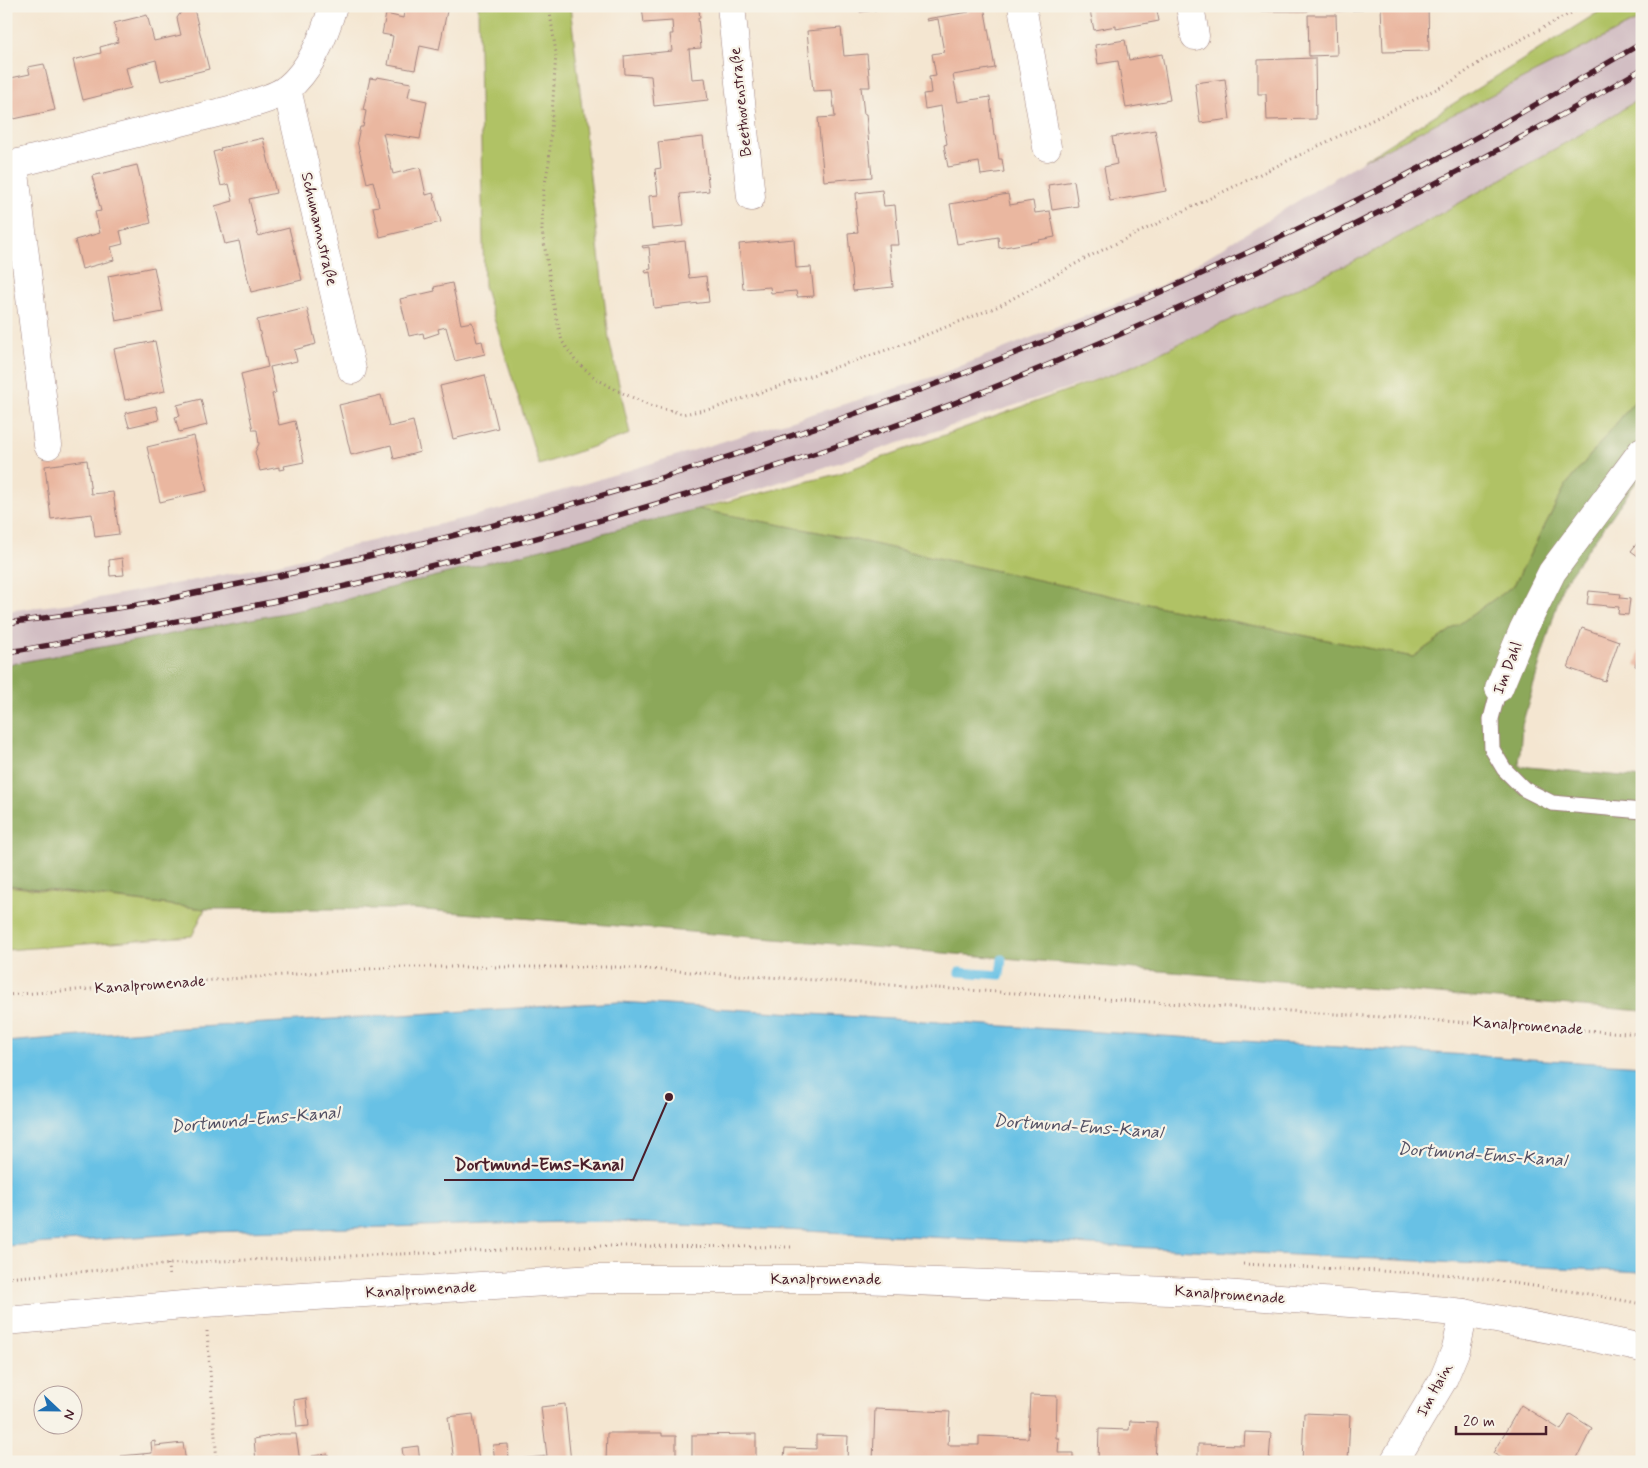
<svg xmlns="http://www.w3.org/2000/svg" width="1648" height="1468" viewBox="0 0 1648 1468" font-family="Mynerve,sans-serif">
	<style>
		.industrial { fill: #d2bec3 }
		.green { fill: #b0c265; stroke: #7d7048 }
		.forest { fill: #8ca85a; stroke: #6b6442 }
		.water { fill: #68c1e5; stroke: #597088 }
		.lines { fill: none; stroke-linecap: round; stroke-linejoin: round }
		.stream { stroke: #68c1e5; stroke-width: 9 }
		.building { fill: #eab7a0 }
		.lane-casing { stroke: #9f827e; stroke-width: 17 }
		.street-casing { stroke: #9f827e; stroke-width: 29 }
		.path { stroke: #9f827e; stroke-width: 3; stroke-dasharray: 1 4; stroke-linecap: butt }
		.lane { stroke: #fff; stroke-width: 15 }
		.street { stroke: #fff; stroke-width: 28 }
		.rail-casing { stroke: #4a1f2b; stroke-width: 5.5 }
		.rail { stroke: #f7f3e8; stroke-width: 4; stroke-dasharray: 11; stroke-linecap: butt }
		.labels { text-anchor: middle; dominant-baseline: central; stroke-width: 4.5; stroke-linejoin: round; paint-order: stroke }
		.street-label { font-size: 16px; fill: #4a1f2b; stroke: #f7f3e8 }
		.water-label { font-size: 18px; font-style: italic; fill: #535063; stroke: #f7f3e8 }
		.leader { fill: none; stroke: #4a1f2b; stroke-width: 2 }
		.callout-dot { fill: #4a1f2b; stroke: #f7f3e8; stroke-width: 2 }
		.callout-label { font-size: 18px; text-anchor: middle; font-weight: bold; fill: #4a1f2b; stroke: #f7f3e8; stroke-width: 4.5; stroke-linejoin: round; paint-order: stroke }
	</style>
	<rect width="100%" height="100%" fill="#f7f3e8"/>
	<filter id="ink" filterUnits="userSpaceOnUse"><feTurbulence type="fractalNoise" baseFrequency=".02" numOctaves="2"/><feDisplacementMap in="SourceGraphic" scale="10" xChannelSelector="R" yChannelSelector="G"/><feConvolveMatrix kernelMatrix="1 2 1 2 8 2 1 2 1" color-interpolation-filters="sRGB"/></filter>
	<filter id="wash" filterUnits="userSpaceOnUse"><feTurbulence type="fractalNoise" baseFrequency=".0096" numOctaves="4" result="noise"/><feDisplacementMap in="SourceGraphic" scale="20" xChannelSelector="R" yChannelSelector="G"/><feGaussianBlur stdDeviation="1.12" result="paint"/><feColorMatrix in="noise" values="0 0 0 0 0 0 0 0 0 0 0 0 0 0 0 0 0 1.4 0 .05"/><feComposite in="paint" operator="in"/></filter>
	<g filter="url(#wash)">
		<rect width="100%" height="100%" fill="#f4e6d1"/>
		<path class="industrial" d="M1642 18V97L1604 121 1371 253 1126 369 697 509 315 607 6 665V611L72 603 270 566 505 508 936 376 1162 285 1364 160Z"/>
		<g class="green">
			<path d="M478 6H570L609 339 630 434 539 465 484 286Z"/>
			<path d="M1608 6H1642V18L1364 160Z"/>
			<path d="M1642 97V392L1566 485 1514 585 1413 657 1185 612 823 533 697 509 837 474 1126 369 1371 253 1604 121Z"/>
			<path d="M6 886 205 909 192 936 6 950Z"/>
		</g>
		<path class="forest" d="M1642 392V474L1563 584 1522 725 1519 766 1642 778V1011L413 909H205L6 885V665L316 607 697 509 823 533 1185 612 1413 657 1514 585 1566 485Z"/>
		<path class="water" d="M619 1002 1642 1066V1272L601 1221 207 1232 6 1246V1042L182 1028Z"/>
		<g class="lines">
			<path class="stream" d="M959 972 1000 975 1002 959"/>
		</g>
		<g id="blocks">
			<g class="building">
				<path d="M405 6H448L439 50 420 46 415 70 388 65 393 36 382 34 386 14 403 18Z"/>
				<path d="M642 6H692L693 10H699L700 18H698L701 48 689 49 692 79 705 78 708 100 654 106 651 76 625 74 624 56 672 51 670 34H673L672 21 644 23Z"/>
				<path d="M859 6H875L876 10 860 12Z"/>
				<path d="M965 6H984L995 68 953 75 958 102 990 97 994 136 996 135 999 159H1002L1004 172 981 175 979 162 948 167 944 145 947 144 941 106 925 109 923 94 931 93 929 77 936 76 932 54 944 52 938 19 927 21 926 19 969 12 968 8 966 9Z"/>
				<path d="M1089 6H1156L1159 21 1116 29V26L1094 30Z"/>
				<path d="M1261 6H1307L1308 11H1261Z"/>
				<path d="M1336 6H1362V10L1336 11Z"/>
				<path d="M1415 6H1428L1429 51 1383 52 1381 7Z"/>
				<path d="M194 9 209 69 161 81 156 60 126 68 131 88 83 100 73 60 101 53 100 47 118 42 114 23 147 15 154 41 181 35 177 18 181 12Z"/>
				<path d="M1308 15H1336L1337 55 1309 56Z"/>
				<path d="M841 28 844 56 867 54 870 87H861L864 114H866L872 177 824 181 818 118 835 117 832 90 813 91 807 31Z"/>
				<path d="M1125 40 1129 60 1162 54 1170 100 1126 108 1118 61 1098 64 1095 45Z"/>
				<path d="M1315 58 1316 119 1267 120 1266 94H1258V60Z"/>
				<path d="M44 64 55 110 14 119 6 87V79L30 74 28 67Z"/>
				<path d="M377 77 411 83 408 97 427 101 420 139 383 133 393 174 420 167 426 195 433 193 441 222 380 237 373 207 379 206 373 181 367 183 357 141 360 127H363L366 111 363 110 370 78 376 79Z"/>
				<path d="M1225 79 1230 119 1200 123 1195 83Z"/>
				<path d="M1155 130 1166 191 1110 201 1104 167 1117 164 1112 137Z"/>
				<path d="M703 137 709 191 680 194 684 226 652 229 649 196 658 195 655 169 661 168 658 142Z"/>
				<path d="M263 138 276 193 249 199 258 236 289 228 302 280 251 292 239 241 225 244 215 206 233 201 229 184 221 186 213 152 221 150 220 148Z"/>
				<path d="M137 165 151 223 120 231 123 244 111 247 114 260 82 269 75 240 100 233 95 212 101 211 92 176Z"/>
				<path d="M1074 181 1078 206 1052 210 1048 185Z"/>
				<path d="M882 190 884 206 895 205 899 245H889L893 287 853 291 848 233 858 232 855 209H857L856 193Z"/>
				<path d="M1008 194 1010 205 1033 201 1035 213 1050 211 1055 237 1039 240V241L999 248 998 237 957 244 950 204Z"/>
				<path d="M794 239 796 268 811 267 814 296 797 297 796 291 771 293 770 287 743 289 739 244Z"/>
				<path d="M685 241 689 278 706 276 709 302 654 308 650 272 646 273 645 270 651 269 649 247 643 248 642 246Z"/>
				<path d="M154 267 163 312 116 321 108 276Z"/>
				<path d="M452 283 461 324 472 322 477 342 482 341 485 354 455 361 446 327 438 329 439 333 424 338 423 333 409 336 400 299 435 291 434 287Z"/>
				<path d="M307 308 316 344 294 350 297 361 270 367 276 393 272 394 279 425 295 421 304 462 284 466 285 469 279 470V467L260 471 255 452 259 444 257 430H253L241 374 268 367 257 320Z"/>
				<path d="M155 341 165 391 125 400 114 349Z"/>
				<path d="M485 375 498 428 453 439 440 386Z"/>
				<path d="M381 395 389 427 413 421 420 452 394 459 391 445 351 455 339 405Z"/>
				<path d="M201 399 207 425 179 432 175 417 180 416 177 405Z"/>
				<path d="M156 406 159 420 129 427 125 413Z"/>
				<path d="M194 436 207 491 160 502 147 447Z"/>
				<path d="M87 460 91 494 113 492 119 534 95 537 92 514 51 519 45 466Z"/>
				<path d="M1642 537V559L1631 551Z"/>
				<path d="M122 558 124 575 110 576 109 560Z"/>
				<path d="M1589 591 1621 594 1620 598 1630 599 1628 615 1618 614 1619 607 1587 604Z"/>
				<path d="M1582 628 1619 641 1605 681 1568 668Z"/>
				<path d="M1641 645H1642V668L1635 666Z"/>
				<path d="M1030 1395 1057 1396 1056 1438H1059L1058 1453H1073V1459L1089 1460V1462H873L875 1409 950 1412 948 1445H979V1436L1028 1438Z"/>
				<path d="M306 1398 309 1426 297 1427 294 1400Z"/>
				<path d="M565 1404 571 1462H495L493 1445 508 1444 509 1460 547 1456 541 1407Z"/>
				<path d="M1521 1405 1561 1430 1570 1414 1592 1428 1575 1462H1508L1493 1453Z"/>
				<path d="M1304 1413 1350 1415 1348 1462H1302Z"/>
				<path d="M473 1414 479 1462H454L448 1417Z"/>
				<path d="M1130 1421 1157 1422 1155 1462H1098L1099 1429 1129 1430Z"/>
				<path d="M1245 1432 1271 1433 1269 1462H1198V1444L1244 1445Z"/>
				<path d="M607 1433H662V1436H676V1462H606Z"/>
				<path d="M281 1434H296L300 1462H256L254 1439Z"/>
				<path d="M756 1434V1458H784L785 1448 816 1449V1435L848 1436 847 1462H692V1435Z"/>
				<path d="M155 1441V1446L183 1443 186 1462H122L121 1456 152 1453 151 1442Z"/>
				<path d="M418 1446 420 1462H404L402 1448Z"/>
				<path d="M328 1454V1462H313L312 1456Z"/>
			</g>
		</g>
	</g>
	<g filter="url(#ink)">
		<use href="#blocks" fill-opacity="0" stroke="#9f827e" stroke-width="1"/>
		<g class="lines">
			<defs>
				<path id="lane" d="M1499 688 1491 719 1492 749 1504 769 1524 789 1552 803 1642 811"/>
				<g id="street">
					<path d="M731 6 751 197"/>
					<path d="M1022 6 1047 147"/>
					<path d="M1190 6 1195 36"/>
					<path d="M287 89 352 370"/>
					<path d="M14 165 48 445"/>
					<path d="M6 166 233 109C250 104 274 99 288 88 311 69 325 34 333 6"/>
					<path d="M1499 688 1523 630 1552 572 1642 451"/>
					<path d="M6 1321 205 1303 594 1279H860L1195 1292 1406 1307 1464 1313 1576 1334 1642 1348"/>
					<path d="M1394 1462 1443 1380 1456 1349 1464 1313"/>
				</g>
			</defs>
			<use href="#lane" class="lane-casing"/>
			<use href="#street" class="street-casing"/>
			<g class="path">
				<path d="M549 6 556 53 549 162 543 194 542 230 555 312 562 341 575 360 595 378 620 392 652 406 683 414 715 408 898 346 999 306 1088 257 1451 82 1483 60 1584 6"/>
				<path d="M6 995 395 967H615L1642 1034"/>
				<path d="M168 1264 169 1277"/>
				<path d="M1243 1264 1456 1275 1583 1293 1642 1304"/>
				<path d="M6 1278 195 1262 603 1246 795 1247"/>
				<path d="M207 1331 217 1462"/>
			</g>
			<use href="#lane" class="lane"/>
			<use href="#street" class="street"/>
			<defs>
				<g id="rail">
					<path d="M6 623C50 617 93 612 137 605 163 601 188 594 214 589 266 579 317 568 369 556 716 476 1054 352 1373 192 1465 146 1553 95 1642 43"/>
					<path d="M6 652C44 647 81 639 119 632 199 617 280 601 359 583 522 545 683 499 840 445 918 419 994 388 1069 356 1267 273 1457 177 1642 69"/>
				</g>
			</defs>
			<use href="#rail" class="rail-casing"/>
			<use href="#rail" class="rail"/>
		</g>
	</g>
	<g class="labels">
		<g class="street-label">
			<text transform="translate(741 102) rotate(-96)">Beethovenstraße</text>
			<text transform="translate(319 229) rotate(77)">Schumannstraße</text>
			<text transform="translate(1508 668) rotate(-69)">Im Dahl</text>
			<text transform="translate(150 985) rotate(-4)">Kanalpromenade</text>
			<text transform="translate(1528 1026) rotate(4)">Kanalpromenade</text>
			<text x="826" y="1279">Kanalpromenade</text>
			<text transform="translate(421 1290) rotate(-3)">Kanalpromenade</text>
			<text transform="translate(1230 1295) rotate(4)">Kanalpromenade</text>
			<text transform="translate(1435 1390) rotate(-62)">Im Hain</text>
		</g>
		<g class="water-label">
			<text transform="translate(255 1120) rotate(-5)">Dortmund-Ems-Kanal</text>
			<text transform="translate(1078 1127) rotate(4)">Dortmund-Ems-Kanal</text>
			<text transform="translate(1482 1155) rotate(4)">Dortmund-Ems-Kanal</text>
		</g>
	</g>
	<path class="leader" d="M669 1097L633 1180H444"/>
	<circle class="callout-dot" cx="669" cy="1097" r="5"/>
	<g class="callout-label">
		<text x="539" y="1170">Dortmund-Ems-Kanal</text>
	</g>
	<rect width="1648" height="1468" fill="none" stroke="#f7f3e8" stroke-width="25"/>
	<g transform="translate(58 1410) rotate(112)"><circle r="24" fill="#f7f3e8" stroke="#b29e9c"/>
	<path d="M0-4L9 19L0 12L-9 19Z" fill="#1f6fb2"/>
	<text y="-8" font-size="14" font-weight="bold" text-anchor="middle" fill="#4a1f2b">N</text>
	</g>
	<path d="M1456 1426v8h90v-8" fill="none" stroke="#4a1f2b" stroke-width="2.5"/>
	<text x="1463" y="1426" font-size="15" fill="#4a1f2b" stroke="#f7f3e8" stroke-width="4" paint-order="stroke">20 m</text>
</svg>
